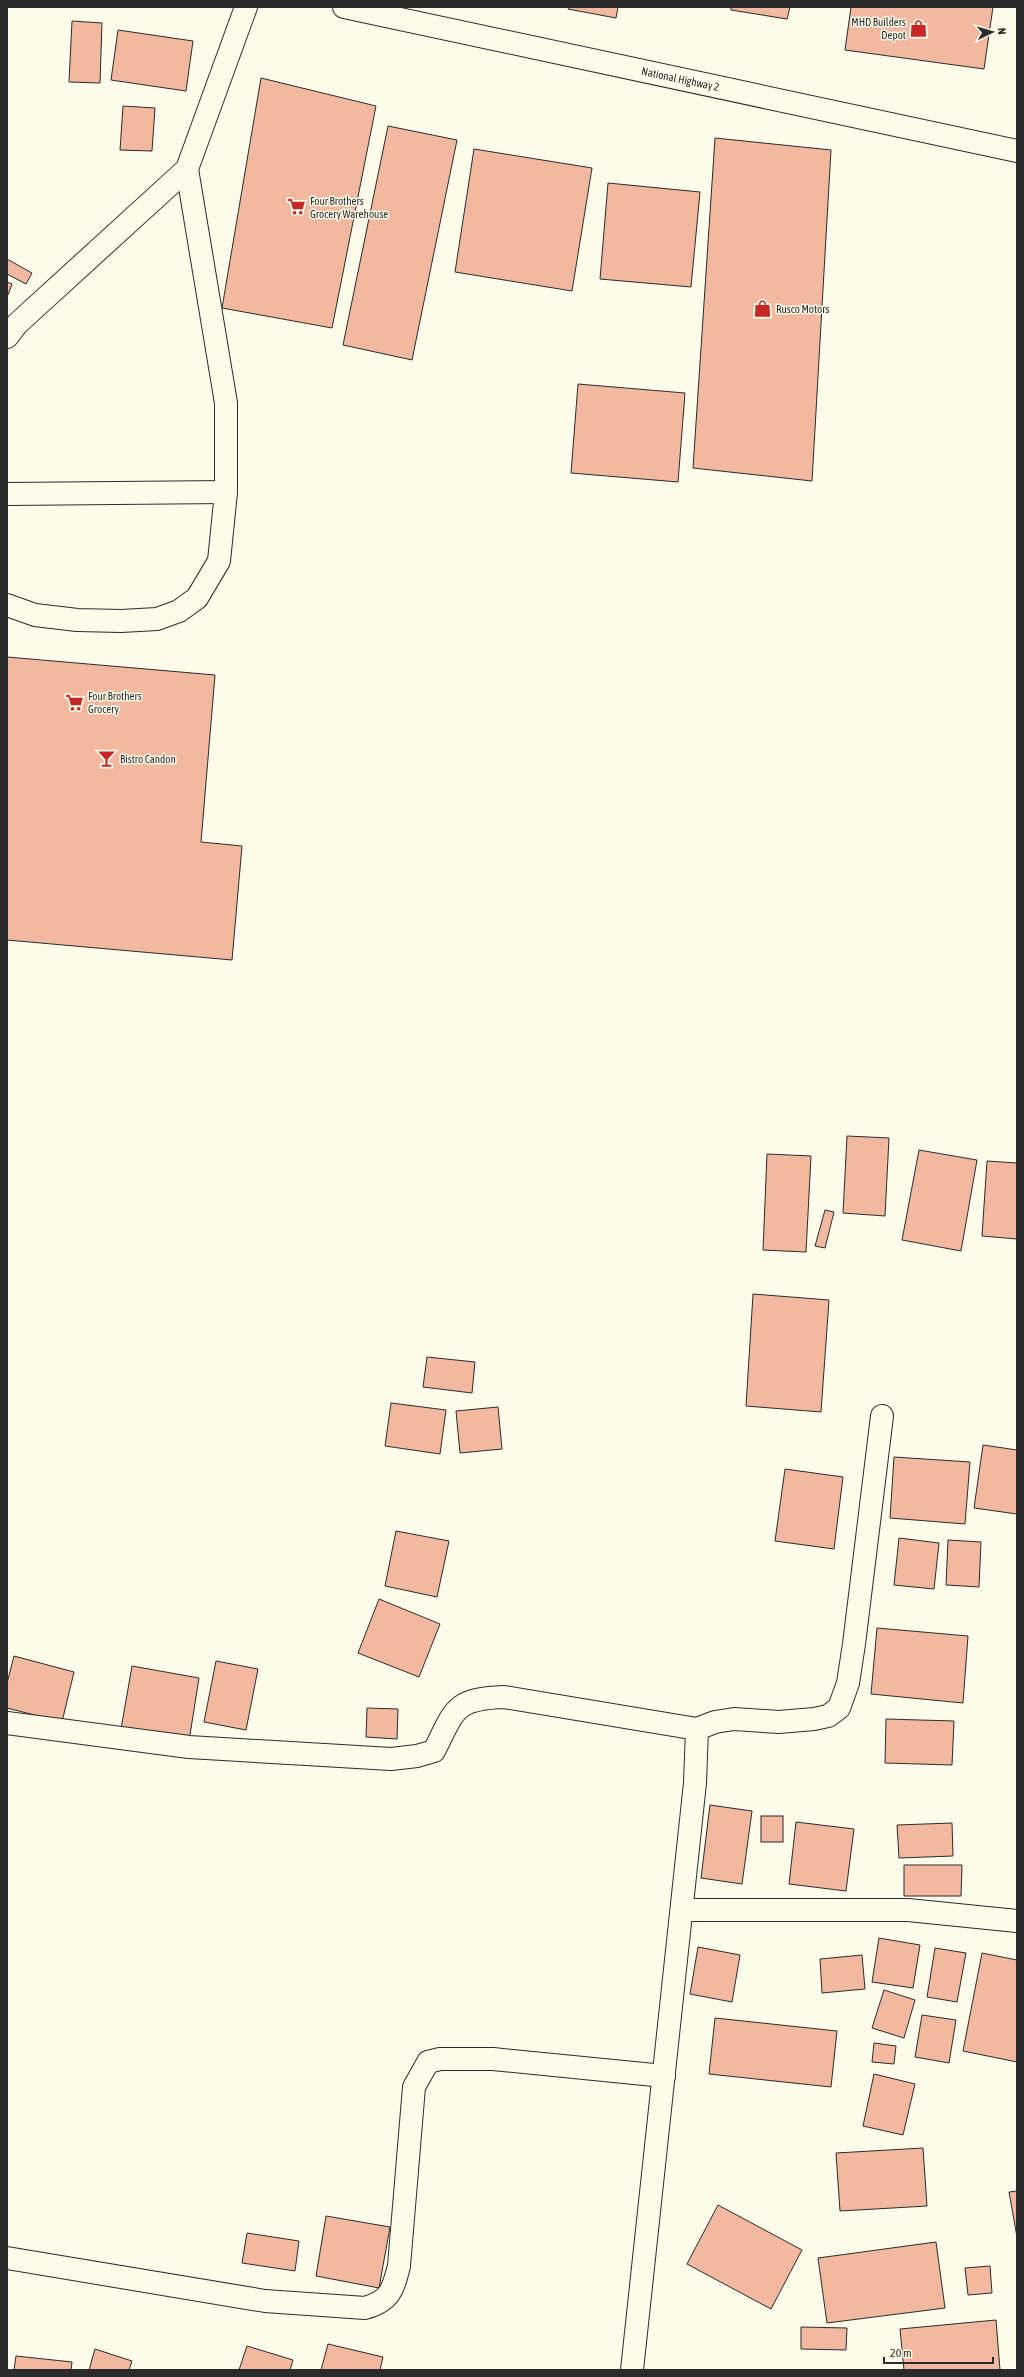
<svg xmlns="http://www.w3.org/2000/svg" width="1024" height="2377" viewBox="0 0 1024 2377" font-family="'Asap Condensed',sans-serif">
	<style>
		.building { fill: #f2b8a0; stroke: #2b2b2b }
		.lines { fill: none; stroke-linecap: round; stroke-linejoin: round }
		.minor-casing { stroke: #2b2b2b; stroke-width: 24 }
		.major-casing { stroke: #2b2b2b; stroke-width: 24 }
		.minor { stroke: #fdfbea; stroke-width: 22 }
		.major { stroke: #fdfbea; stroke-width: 22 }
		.labels { text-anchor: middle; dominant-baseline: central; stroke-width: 3; stroke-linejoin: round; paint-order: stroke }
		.poi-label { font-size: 11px; fill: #2b2b2b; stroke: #fdfbea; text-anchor: start }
		.street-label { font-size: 11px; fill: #2b2b2b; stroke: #fdfbea }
	</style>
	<rect width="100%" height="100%" fill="#fdfbea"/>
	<g class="building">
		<path d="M569 7H618L616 18 568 9Z"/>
		<path d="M731 7H790L787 19 731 10Z"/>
		<path d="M851 7H993L984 69 845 50Z"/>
		<path d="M72 21 102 23 100 83 69 82Z"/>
		<path d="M118 30 193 41 186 91 111 80Z"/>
		<path d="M261 78 376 106 332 328 222 308Z"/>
		<path d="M123 106 155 108 152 151 120 150Z"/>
		<path d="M388 126 457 140 412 360 343 345Z"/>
		<path d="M715 138 831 150 812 481 693 468Z"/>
		<path d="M474 149 592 168 572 291 455 272Z"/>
		<path d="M608 183 700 192 691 287 600 279Z"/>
		<path d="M7 259 32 273 26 284 7 274Z"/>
		<path d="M7 282 12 284 8 295H7Z"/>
		<path d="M578 384 685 393 678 482 571 473Z"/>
		<path d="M7 657 215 675 201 842 242 846 232 960 7 940Z"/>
		<path d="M847 1136 889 1138 885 1216 843 1213Z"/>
		<path d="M919 1150 977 1160 961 1251 902 1240Z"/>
		<path d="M767 1154 811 1156 806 1252 763 1250Z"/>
		<path d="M987 1161 1017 1163V1239L982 1236Z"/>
		<path d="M825 1210 834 1212 825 1248 815 1246Z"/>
		<path d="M753 1294 829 1300 821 1412 746 1406Z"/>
		<path d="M427 1357 475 1362 472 1393 423 1387Z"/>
		<path d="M391 1403 446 1410 440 1454 385 1446Z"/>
		<path d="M498 1407 502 1449 460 1453 456 1411Z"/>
		<path d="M983 1445 1017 1450V1514L974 1508Z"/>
		<path d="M894 1457 970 1462 965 1524 890 1518Z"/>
		<path d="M785 1469 843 1477 834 1549 775 1541Z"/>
		<path d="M396 1531 449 1541 437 1597 385 1586Z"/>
		<path d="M899 1538 939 1543 934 1589 894 1585Z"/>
		<path d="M948 1540 981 1542 979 1587 946 1585Z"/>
		<path d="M379 1599 440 1624 419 1677 358 1653Z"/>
		<path d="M877 1628 968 1636 963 1703 871 1694Z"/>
		<path d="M14 1656 74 1672 62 1722 7 1708V1683Z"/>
		<path d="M216 1661 258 1669 246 1730 204 1722Z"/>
		<path d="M132 1666 199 1678 189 1741 121 1729Z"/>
		<path d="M367 1708 398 1709 397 1739 366 1737Z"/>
		<path d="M886 1719 954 1721 952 1765 885 1763Z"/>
		<path d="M710 1805 752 1811 742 1884 701 1878Z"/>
		<rect x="761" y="1816" width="22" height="26"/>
		<path d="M796 1822 854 1829 846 1891 789 1884Z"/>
		<path d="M952 1823 953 1856 899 1858 897 1825Z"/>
		<path d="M904 1865H962L961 1896H904Z"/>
		<path d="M879 1938 920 1945 913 1988 872 1982Z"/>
		<path d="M698 1947 740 1955 732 2002 690 1994Z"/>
		<path d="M935 1948 966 1953 957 2002 927 1997Z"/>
		<path d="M982 1953 1017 1960V2062L963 2051Z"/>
		<path d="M862 1955 865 1989 822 1993 820 1959Z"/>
		<path d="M884 1990 915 2000 904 2038 872 2028Z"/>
		<path d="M922 2015 956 2020 949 2063 915 2057Z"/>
		<path d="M715 2018 837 2031 831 2087 709 2074Z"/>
		<path d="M874 2043 896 2046 894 2064 872 2062Z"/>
		<path d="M874 2074 915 2084 903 2135 863 2126Z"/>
		<path d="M923 2148 927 2206 840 2211 836 2153Z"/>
		<path d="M1017 2191V2237L1009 2192Z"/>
		<path d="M718 2205 802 2250 771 2309 687 2264Z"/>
		<path d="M326 2216 390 2227 379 2288 316 2276Z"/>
		<path d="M247 2233 299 2241 295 2271 242 2263Z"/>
		<path d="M936 2242 945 2308 827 2323 818 2258Z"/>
		<path d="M990 2266 992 2293 968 2295 965 2268Z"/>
		<path d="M996 2320 1000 2370H904L900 2329Z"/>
		<path d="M801 2327 847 2328 846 2350 801 2349Z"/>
		<path d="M328 2344 383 2357 380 2370H321Z"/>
		<path d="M247 2346 293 2360 290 2370H239Z"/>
		<path d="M95 2349 132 2361 129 2370H89Z"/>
		<path d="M16 2356 72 2362 71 2370H14Z"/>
	</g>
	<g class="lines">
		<defs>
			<g id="minor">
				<path d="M7 337 17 324 187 169 246 7"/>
				<path d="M7 494 226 492"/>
				<path d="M7 605 35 615 77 620 121 621 157 619 179 611 197 598 219 561 226 492V403L187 169"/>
				<path d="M7 1723 189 1747 391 1759 417 1756 434 1751C455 1710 453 1699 504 1697L697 1729 695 1783 632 2370"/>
				<path d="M697 1729 715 1722 734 1719 779 1722 814 1719 828 1716 839 1708 848 1683 854 1644 882 1416"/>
				<path d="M682 1910H908L1017 1921"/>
				<path d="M7 2258 265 2301 365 2308C390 2301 393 2290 399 2266L414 2087 428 2062 440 2059H493L664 2076"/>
			</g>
			<g id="major">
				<path id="s1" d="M344 7 1017 151"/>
			</g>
		</defs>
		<use href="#minor" class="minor-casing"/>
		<use href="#major" class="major-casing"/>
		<use href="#minor" class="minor"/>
		<use href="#major" class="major"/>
	</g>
	<defs>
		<symbol id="shop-bare" viewBox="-9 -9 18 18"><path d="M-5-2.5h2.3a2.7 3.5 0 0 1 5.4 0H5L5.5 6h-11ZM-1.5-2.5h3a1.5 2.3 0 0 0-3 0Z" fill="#c62828" stroke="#fdfbea" stroke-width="2.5" paint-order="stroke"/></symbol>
		<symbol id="supermarket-bare" viewBox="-9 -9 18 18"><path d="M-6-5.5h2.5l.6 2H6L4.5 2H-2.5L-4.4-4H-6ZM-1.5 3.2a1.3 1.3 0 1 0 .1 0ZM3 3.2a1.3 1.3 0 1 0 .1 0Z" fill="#c62828" stroke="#fdfbea" stroke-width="2.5" paint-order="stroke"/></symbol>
		<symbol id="bar-bare" viewBox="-9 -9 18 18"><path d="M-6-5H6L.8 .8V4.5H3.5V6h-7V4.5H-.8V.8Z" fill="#c62828" stroke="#fdfbea" stroke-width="2.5" paint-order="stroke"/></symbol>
	</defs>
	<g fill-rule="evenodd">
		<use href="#shop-bare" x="906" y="16" width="25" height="25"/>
		<use href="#supermarket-bare" x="284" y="194" width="25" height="25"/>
		<use href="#shop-bare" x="750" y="296" width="25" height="25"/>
		<use href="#supermarket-bare" x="62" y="690" width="25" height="25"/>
		<use href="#bar-bare" x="94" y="746" width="25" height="25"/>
	</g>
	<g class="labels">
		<g class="poi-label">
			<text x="906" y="22" text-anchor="end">MHD Builders<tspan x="906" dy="13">Depot</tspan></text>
			<text x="310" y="201">Four Brothers<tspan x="310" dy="13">Grocery Warehouse</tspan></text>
			<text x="776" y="309">Rusco Motors</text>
			<text x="88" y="696">Four Brothers<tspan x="88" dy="13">Grocery</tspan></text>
			<text x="120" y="759">Bistro Candon</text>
		</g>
		<g class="street-label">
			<text stroke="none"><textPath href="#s1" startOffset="344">National Highway 2</textPath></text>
		</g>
	</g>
	<rect width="1024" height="2377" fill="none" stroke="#2b2b2b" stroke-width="16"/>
	<g transform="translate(992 32) rotate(85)" stroke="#fdfbea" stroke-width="3" paint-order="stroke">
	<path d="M0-3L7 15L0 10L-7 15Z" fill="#2b2b2b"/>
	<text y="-6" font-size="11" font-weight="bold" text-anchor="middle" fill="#2b2b2b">N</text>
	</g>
	<path d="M884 2357v6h109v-6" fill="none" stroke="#2b2b2b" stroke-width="2"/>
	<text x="890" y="2357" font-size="12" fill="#2b2b2b" stroke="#fdfbea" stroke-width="3" paint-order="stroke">20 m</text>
</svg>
